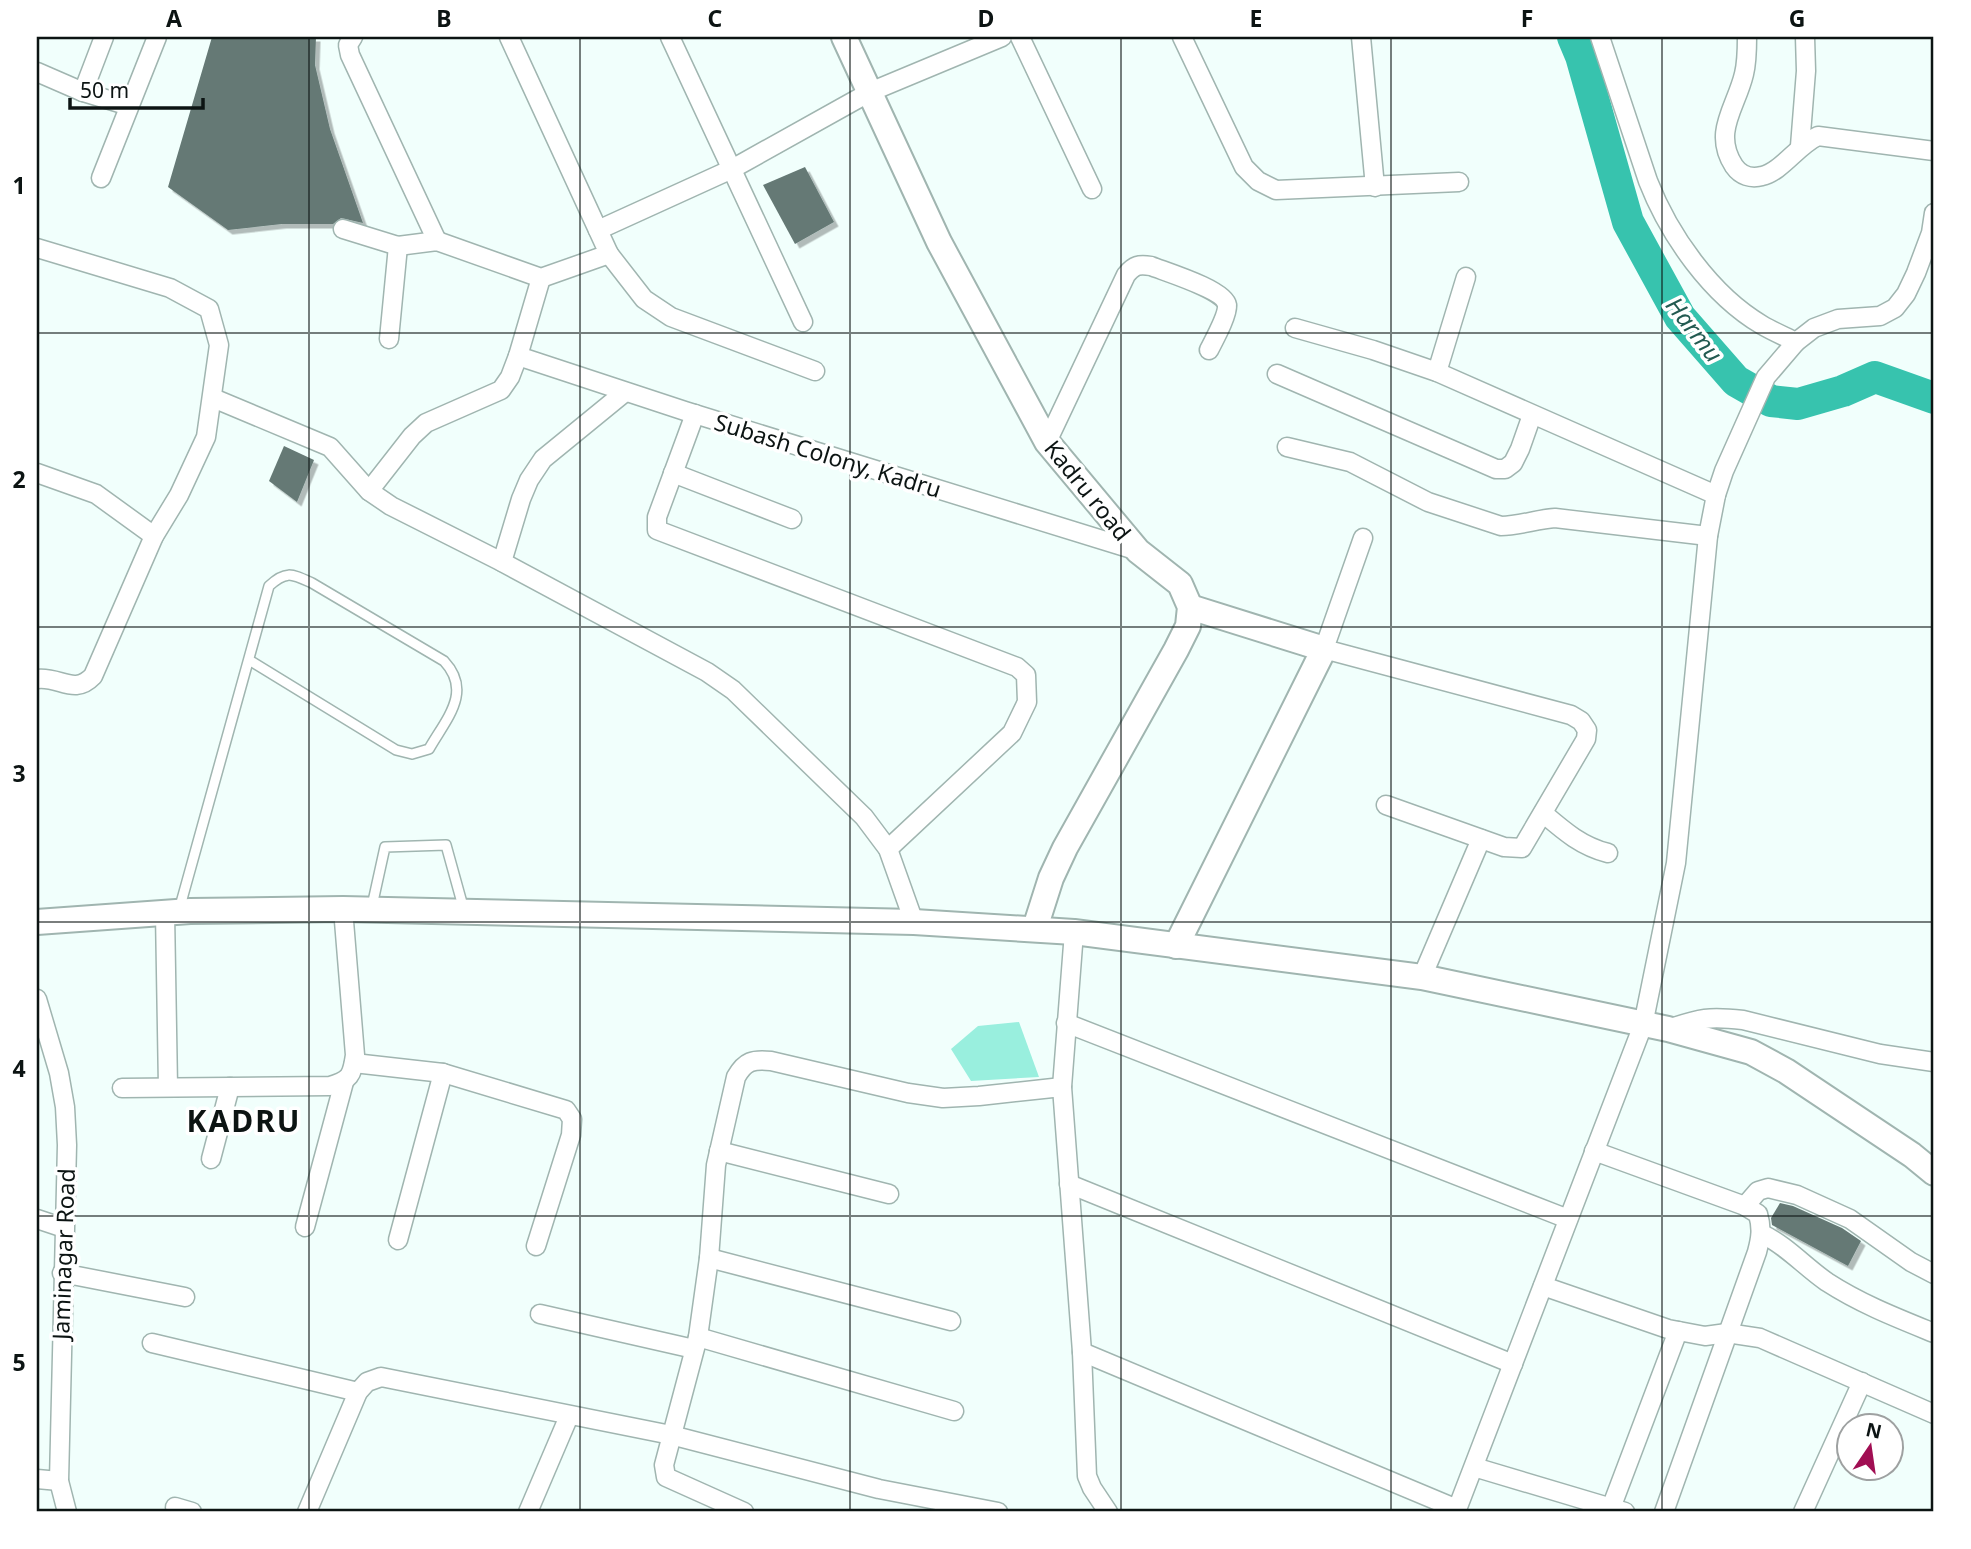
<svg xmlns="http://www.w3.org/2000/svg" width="1971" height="1549" viewBox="0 0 1971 1549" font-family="'Noto Sans',sans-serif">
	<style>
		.green { fill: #99efde }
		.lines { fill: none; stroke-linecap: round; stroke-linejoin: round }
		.river { stroke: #37c3ae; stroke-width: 32 }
		.building { fill: #657975; filter: url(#shadow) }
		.lane-casing { stroke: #a0b5b0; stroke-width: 12 }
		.street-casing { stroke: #a0b5b0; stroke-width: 21 }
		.secondary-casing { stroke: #a0b5b0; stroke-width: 28 }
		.lane { stroke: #fff; stroke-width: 9 }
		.street { stroke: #fff; stroke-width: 18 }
		.secondary { stroke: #fff; stroke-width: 24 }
		.grid { fill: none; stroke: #0c1413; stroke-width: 2; stroke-opacity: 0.55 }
		.labels { text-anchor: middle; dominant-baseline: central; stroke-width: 7; stroke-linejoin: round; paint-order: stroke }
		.street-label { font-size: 23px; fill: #0c1413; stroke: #fff }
		.water-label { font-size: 24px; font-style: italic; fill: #235a51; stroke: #fff }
		.district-label { font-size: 30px; font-weight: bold; letter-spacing: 2px; fill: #0c1413; stroke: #fff }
		.neatline { fill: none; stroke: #0c1413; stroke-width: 2.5 }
		.grid-label { font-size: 23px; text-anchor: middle; font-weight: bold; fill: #0c1413 }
	</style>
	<defs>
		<filter id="shadow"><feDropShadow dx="4.5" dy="4.5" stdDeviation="0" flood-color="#0004"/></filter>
	</defs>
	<rect width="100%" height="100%" fill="#f1fffc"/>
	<path class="green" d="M1019 1022 1039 1077 971 1081 951 1049 978 1026Z"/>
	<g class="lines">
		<path class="river" d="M1573 37 1581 56 1628 222 1680 317 1736 381 1771 401 1798 404 1843 391 1875 377 1934 398"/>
	</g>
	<g class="building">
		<path d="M212 37H316L315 65 330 129 363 223 341 218 333 224H282L228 230 168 187Z"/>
		<path d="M805 167 834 222 795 244 763 185Z"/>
		<path d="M284 446 314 460 297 502 269 481Z"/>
		<path d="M1780 1203 1793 1206 1842 1228 1861 1241 1848 1266 1772 1225 1771 1218Z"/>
	</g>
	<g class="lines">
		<defs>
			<g id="lane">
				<path d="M372 906 385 847 446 845 464 910"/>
				<path d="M179 910 269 586C286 570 292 574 312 583L444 661C473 692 446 719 429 749L412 754 396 750 249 660"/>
			</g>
			<g id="street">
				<path d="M353 37 348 45 350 55 437 241"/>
				<path d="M670 37 803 322"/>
				<path d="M1020 37 1092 189"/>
				<path d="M1182 37 1244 167 1258 181 1276 190 1459 182"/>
				<path d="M1361 37 1375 187"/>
				<path d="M1600 37 1648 181C1669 235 1711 295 1762 325 1772 331 1784 336 1796 342"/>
				<path d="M1747 37C1747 49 1747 62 1744 74 1736 108 1712 132 1734 166 1741 176 1751 179 1762 176 1781 172 1798 145 1818 136L1934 151"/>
				<path d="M37 72 83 92 129 106"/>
				<path d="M83 92 104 37"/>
				<path d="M1800 146 1806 71 1805 37"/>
				<path d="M101 178 157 37"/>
				<path d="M343 229 398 246 437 241 541 278 609 254 509 37"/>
				<path d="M598 230 732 169 870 92 1002 37"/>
				<path d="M37 248 170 288 209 309 219 345 206 437 179 495 154 536 93 676C74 696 60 676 37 679"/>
				<path d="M609 254 644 299 671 317 815 371"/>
				<path d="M1295 328 1373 350 1437 372 1716 495"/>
				<path d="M389 339 398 246"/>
				<path d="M518 356 685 411 1138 551"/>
				<path d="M1437 372 1466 277"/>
				<path d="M1277 374 1496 469H1505L1513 463 1520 449 1532 415"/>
				<path d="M213 398 330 447 369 491 391 506 502 562 707 672 733 690 864 817 888 849 914 922"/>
				<path d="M695 414 657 517V530L1017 667 1026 675 1027 702 1012 733 888 849"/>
				<path d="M1047 442 1126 275C1134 265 1139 264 1151 266 1166 272 1225 290 1227 305 1228 315 1214 340 1209 350"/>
				<path d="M1287 447 1350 462 1428 502 1501 526C1519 526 1537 519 1555 518L1708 536"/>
				<path d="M37 473 96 494 154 536"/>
				<path d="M673 473 792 519"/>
				<path d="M369 491 412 436 426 423 501 390 510 377 518 356 541 278"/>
				<path d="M1363 538 1324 649 1571 715 1581 721 1587 730 1586 739 1522 848 1504 847 1386 805"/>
				<path d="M502 562 521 499 529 480 543 459 625 392"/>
				<path d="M1543 813C1564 831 1581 846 1608 853"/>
				<path d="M165 913 168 1087"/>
				<path d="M1074 932 1062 1087 1082 1352 1087 1476 1092 1488 1108 1512"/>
				<path d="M1422 977 1481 839"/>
				<path d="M37 999 59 1073 65 1107 67 1145 59 1481 67 1512"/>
				<path d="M1066 1023 1568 1219"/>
				<path d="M1668 1029C1700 1018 1709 1016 1743 1020L1880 1054 1934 1062"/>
				<path d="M354 1063 443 1073 566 1110 572 1119 571 1135 536 1246"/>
				<path d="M122 1088 330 1086C350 1080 352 1076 355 1055L343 909"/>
				<path d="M719 1151 889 1194"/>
				<path d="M1594 1151 1745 1206 1758 1214C1762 1228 1761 1237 1757 1252L1664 1512"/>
				<path d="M211 1159 230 1087"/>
				<path d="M1069 1184 1513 1364"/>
				<path d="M1745 1206 1758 1191 1768 1188 1797 1195 1850 1219 1911 1262 1934 1274"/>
				<path d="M37 1219 64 1228"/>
				<path d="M305 1227 344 1082"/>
				<path d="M1762 1234C1786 1245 1805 1267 1827 1282 1861 1304 1897 1318 1934 1333"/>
				<path d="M398 1240 443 1073"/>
				<path d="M709 1258 951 1321"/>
				<path d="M62 1273 185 1297"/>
				<path d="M1543 1286 1668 1329 1705 1336 1727 1333 1760 1338 1934 1414"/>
				<path d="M540 1314 694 1349"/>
				<path d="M698 1337 954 1411"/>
				<path d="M152 1343 358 1392"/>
				<path d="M1082 1352 1457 1509"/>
				<path d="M1474 1467 1625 1512"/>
				<path d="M37 1479 59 1481"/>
				<path d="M175 1507 192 1512"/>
				<path d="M1611 1508 1678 1331"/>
				<path d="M307 1512 358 1392 367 1382 381 1377 671 1435 879 1489 998 1512"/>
				<path d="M528 1512 569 1416"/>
				<path d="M744 1512 666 1477 664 1465 698 1337 709 1258 716 1165 736 1077C745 1061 753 1059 771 1061L908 1093 943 1098 979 1096 1062 1087"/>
				<path d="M1456 1512 1643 1025 1676 863 1708 536 1716 495 1724 471 1766 377 1796 342 1814 328 1838 319 1880 316 1895 308 1906 294 1916 273 1931 233 1934 213"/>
				<path d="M1803 1512 1862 1382"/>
			</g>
			<g id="secondary">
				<path d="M844 37 939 242 1047 442 1138 551 1180 584 1190 607 1188 626 1176 650 1065 848 1051 878 1035 928"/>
				<path d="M37 922 190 911 343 909 914 922 1074 932 1422 977 1668 1029 1751 1052 1786 1071 1912 1155 1934 1173"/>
				<path d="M1176 946 1324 649 1190 607"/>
			</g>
		</defs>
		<use href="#lane" class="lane-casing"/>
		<use href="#street" class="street-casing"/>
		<use href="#secondary" class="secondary-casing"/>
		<use href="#lane" class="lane"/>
		<use href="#street" class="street"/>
		<use href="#secondary" class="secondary"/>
	</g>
	<path class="grid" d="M309 37V1512M580 37V1512M850 37V1512M1121 37V1512M1391 37V1512M1662 37V1512M37 333H1934M37 627H1934M37 922H1934M37 1216H1934"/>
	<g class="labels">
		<g class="street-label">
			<text transform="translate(828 455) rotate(17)">Subash Colony, Kadru</text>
			<text transform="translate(1088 490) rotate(51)">Kadru road</text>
			<text transform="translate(63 1254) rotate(-88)">Jaminagar Road</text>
		</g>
		<g class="water-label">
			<text transform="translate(1695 329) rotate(52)">Harmu</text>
		</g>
		<g class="district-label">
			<text x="244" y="1120">KADRU</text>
		</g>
	</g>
	<rect width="1971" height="1549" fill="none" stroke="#ffffff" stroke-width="77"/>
	<g transform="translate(1870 1447) rotate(13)"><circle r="33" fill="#ffffff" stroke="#9ea1a1" stroke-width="2"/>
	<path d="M0-5L12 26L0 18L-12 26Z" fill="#a10e53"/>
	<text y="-10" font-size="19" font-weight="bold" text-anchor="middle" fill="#0c1413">N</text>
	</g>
	<path d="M70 98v10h133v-10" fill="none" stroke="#0c1413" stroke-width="3.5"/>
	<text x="80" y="98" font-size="21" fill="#0c1413" stroke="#ffffff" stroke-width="5" paint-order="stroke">50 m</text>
	<rect x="38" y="38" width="1894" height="1472" class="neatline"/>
	<g class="grid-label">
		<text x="174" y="27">A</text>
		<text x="444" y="27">B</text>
		<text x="715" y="27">C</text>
		<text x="986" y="27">D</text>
		<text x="1256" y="27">E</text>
		<text x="1527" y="27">F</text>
		<text x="1797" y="27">G</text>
		<text x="19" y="194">1</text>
		<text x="19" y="488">2</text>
		<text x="19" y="782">3</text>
		<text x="19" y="1077">4</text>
		<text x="19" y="1371">5</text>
	</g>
</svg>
